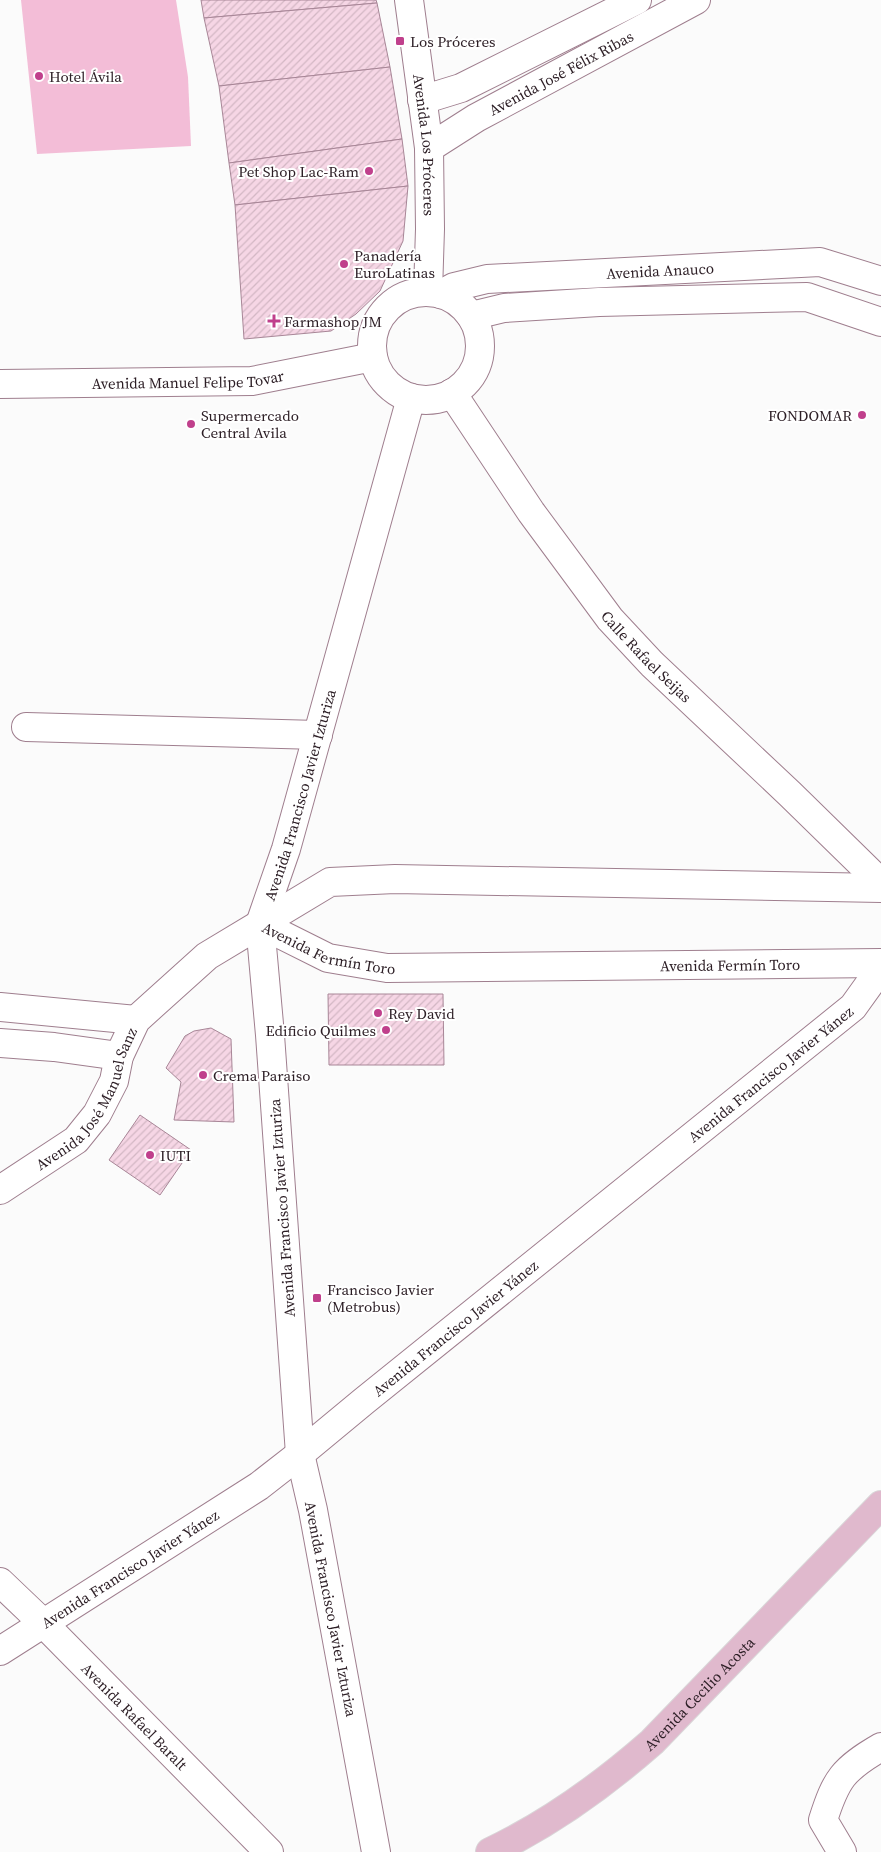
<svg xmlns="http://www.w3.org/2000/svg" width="881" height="1852" viewBox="0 0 881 1852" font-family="'Source Serif 4',serif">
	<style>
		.park { fill: #f3bdd7 }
		.building { fill: url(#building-hatch); stroke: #a88697 }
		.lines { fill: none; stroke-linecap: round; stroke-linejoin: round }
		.minor-casing { stroke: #9f7e8e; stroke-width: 30 }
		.major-casing { stroke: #d9d6d8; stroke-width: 30 }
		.minor { stroke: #fff; stroke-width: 28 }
		.major { stroke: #e0b9cd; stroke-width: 28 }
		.poi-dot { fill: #c0408c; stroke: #fff; stroke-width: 2 }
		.labels { text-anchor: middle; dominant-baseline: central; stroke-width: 4; stroke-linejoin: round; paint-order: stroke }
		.poi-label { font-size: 15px; fill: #2c1e25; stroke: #fff; text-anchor: start }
		.street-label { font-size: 15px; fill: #2c1e25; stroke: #fff }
	</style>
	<defs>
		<pattern id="building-hatch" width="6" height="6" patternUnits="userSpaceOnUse" patternTransform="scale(1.25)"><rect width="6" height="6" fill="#f6d6e5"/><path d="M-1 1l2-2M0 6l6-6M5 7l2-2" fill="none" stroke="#d3b7c4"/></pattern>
	</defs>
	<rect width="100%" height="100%" fill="#fbfbfb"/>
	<path class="park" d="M21 0H176L188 77 191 146 37 154Z"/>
	<g class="building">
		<path d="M201 0H376L377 3 204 18Z"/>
		<path d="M377 3 390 67 219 86 204 18Z"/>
		<path d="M390 67 402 139 229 163 219 86Z"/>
		<path d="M402 139 408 186 235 205 229 163Z"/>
		<path d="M408 186 403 241 380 291 356 314 331 331 244 339 235 205Z"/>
		<path d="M328 994H443L444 1065H329Z"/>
		<path d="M211 1028 231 1039 234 1122 174 1120 181 1082 166 1068 185 1036 194 1031Z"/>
		<path d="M140 1115 191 1150 160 1195 109 1160Z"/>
	</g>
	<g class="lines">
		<defs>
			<g id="minor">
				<path id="s1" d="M409 0 429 148 430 229 428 292"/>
				<path d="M422 100 461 88 637 0"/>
				<path id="s2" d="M429 148 476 118 696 0"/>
				<circle cx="426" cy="346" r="54"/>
				<path id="s3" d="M441 294 454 287 487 279 820 262 881 281"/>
				<path d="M471 316 504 308 599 302 807 297 881 322"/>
				<path id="s4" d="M0 384 252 381 373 357"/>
				<path id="s5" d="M452 393 531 512 610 619 652 664 790 794 881 883"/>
				<path d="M26 727 318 735"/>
				<path id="s6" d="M260 924 328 958 387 968 881 963"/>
				<path d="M0 1007 136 1020"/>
				<path d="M0 1043 54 1047 119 1056"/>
				<path id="s7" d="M0 1190 76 1140 97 1114 114 1081 119 1056 136 1020 207 956 330 882 395 879 881 888"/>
				<path id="s8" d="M0 1582 43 1623 269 1852"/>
				<path id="s9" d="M0 1651 259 1486 300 1454 364 1401 853 1007 881 968"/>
				<path id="s10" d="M376 1852 313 1510 300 1454 270 1035 260 924 286 849 411 398"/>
				<path d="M842 1852 823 1820C836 1779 843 1769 881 1747"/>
			</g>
			<g id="major">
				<path id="s11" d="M490 1852C549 1824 603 1785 652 1742L881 1505"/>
			</g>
		</defs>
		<use href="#minor" class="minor-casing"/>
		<use href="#major" class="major-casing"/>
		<use href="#minor" class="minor"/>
		<use href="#major" class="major"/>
	</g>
	<g class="poi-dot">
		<rect x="395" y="36" width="10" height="10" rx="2.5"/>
		<circle cx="39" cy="76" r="5"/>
		<circle cx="369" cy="171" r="5"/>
		<circle cx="344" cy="264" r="5"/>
		<path d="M271.5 313.5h5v5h5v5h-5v5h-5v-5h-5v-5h5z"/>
		<circle cx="862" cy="415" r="5"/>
		<circle cx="191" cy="424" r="5"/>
		<circle cx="378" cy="1013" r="5"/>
		<circle cx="386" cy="1030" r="5"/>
		<circle cx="203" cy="1075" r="5"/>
		<circle cx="150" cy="1155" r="5"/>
		<rect x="312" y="1293" width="10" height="10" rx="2.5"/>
	</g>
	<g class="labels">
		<g class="poi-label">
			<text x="410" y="41">Los Próceres</text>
			<text x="49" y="76">Hotel Ávila</text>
			<text x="359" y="171" text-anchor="end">Pet Shop Lac-Ram</text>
			<text x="354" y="255">Panadería<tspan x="354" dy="17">EuroLatinas</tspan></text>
			<text x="284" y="321">Farmashop JM</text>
			<text x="201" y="415">Supermercado<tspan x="201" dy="17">Central Avila</tspan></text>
			<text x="852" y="415" text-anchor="end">FONDOMAR</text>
			<text x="388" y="1013">Rey David</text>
			<text x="376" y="1030" text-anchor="end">Edificio Quilmes</text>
			<text x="213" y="1075">Crema Paraiso</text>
			<text x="160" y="1155">IUTI</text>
			<text x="327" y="1289">Francisco Javier<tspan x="327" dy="17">(Metrobus)</tspan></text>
		</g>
		<g class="street-label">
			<text stroke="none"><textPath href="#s2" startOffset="152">Avenida José Félix Ribas</textPath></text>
			<text stroke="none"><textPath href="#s1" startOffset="146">Avenida Los Próceres</textPath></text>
			<text stroke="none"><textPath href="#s3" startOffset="222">Avenida Anauco</textPath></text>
			<text stroke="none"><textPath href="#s4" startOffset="188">Avenida Manuel Felipe Tovar</textPath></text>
			<text stroke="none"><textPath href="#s5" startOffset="328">Calle Rafael Seijas</textPath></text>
			<text stroke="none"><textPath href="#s10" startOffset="1072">Avenida Francisco Javier Izturiza</textPath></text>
			<text stroke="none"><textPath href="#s6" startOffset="74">Avenida Fermín Toro</textPath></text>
			<text stroke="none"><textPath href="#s6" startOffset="479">Avenida Fermín Toro</textPath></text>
			<text stroke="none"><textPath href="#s9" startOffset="964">Avenida Francisco Javier Yánez</textPath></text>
			<text stroke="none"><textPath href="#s7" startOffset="131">Avenida José Manuel Sanz</textPath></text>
			<text transform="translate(282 1208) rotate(-94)">Avenida Francisco Javier Izturiza</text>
			<text stroke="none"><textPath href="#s9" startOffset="559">Avenida Francisco Javier Yánez</textPath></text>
			<text stroke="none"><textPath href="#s9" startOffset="154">Avenida Francisco Javier Yánez</textPath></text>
			<text transform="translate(331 1609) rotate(79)">Avenida Francisco Javier Izturiza</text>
			<text stroke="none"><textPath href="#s11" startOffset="264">Avenida Cecilio Acosta</textPath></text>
			<text stroke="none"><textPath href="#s8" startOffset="190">Avenida Rafael Baralt</textPath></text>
		</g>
	</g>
</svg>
